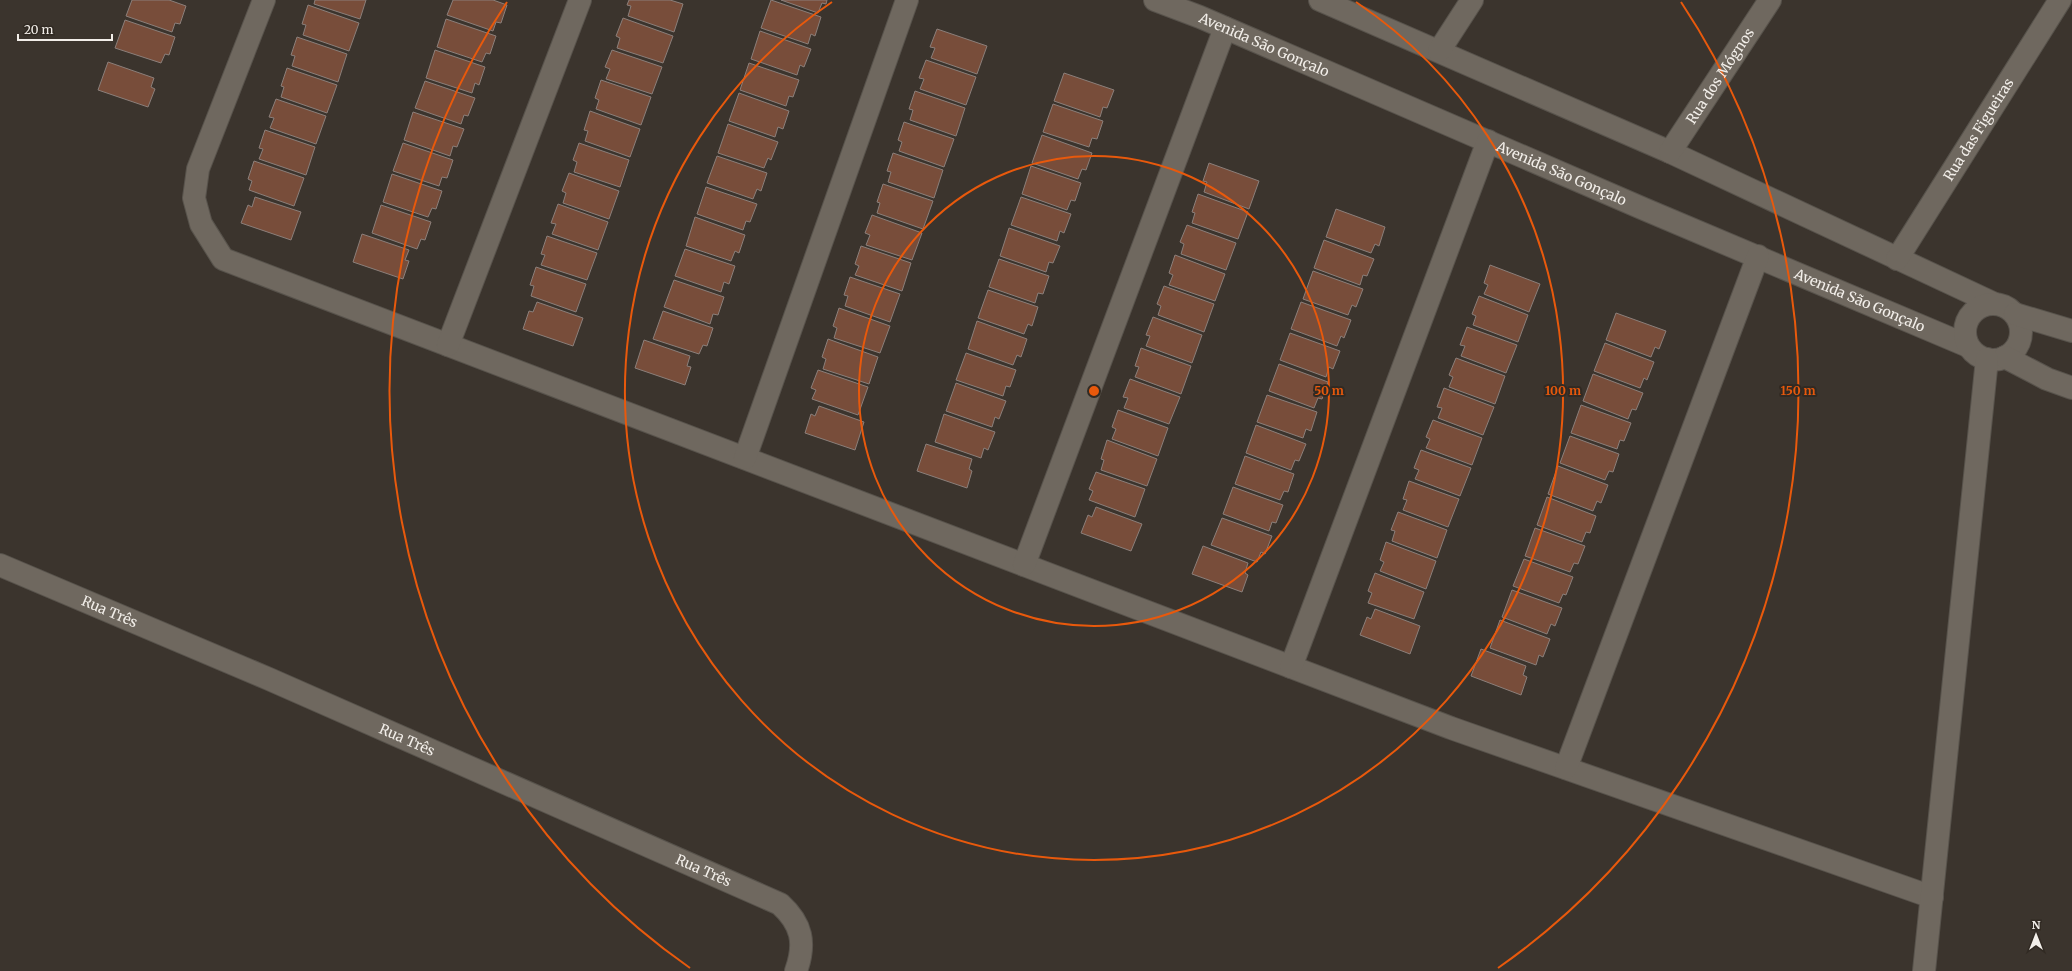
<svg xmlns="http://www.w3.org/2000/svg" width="2072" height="971" font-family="Merriweather,serif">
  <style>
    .building { fill: #784d3a; stroke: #8b7f7a }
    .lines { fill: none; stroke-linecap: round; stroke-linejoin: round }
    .street-casing { stroke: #58534c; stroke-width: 24 }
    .street { stroke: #6f685f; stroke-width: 22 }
    .ring { fill: none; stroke: #e8590c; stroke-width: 2 }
    .labels { text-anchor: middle; stroke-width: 4; stroke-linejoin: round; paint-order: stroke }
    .street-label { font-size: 14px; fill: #f2eee9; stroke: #312a23 }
    .centre { fill: #e8590c; stroke: #312a23; stroke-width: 2 }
    .ring-label { font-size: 12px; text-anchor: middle; font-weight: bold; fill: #e8590c; stroke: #312a23; stroke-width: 4; stroke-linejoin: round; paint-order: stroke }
  </style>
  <rect width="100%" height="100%" fill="#3b342d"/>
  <path class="building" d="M132 0H169L186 6 180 24 175 23 172 32 126 16Z
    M315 0H366L360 19 314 4Z
    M453 0H493L507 5 501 23 496 22 493 31 447 15Z
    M629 0H670L683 4 674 32 628 16 631 6 627 5Z
    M771 0 821 17 815 36 811 34 808 44 761 28Z
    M781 0H827L826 4 822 3 818 13Z
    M308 5 359 23 349 51 303 35 306 25 302 24Z
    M623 18 673 36 663 63 617 48 620 38 616 36Z
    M446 19 496 36 490 54 486 53 482 62 437 47Z
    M125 20 175 37 169 55 165 54 161 63 115 48Z
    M937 29 987 46 977 74 931 58 935 48 930 47Z
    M760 31 811 49 804 67 800 65 797 75 751 59Z
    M297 37 347 54 338 82 292 66 295 56 291 55Z
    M435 50 485 67 479 85 475 83 472 93 426 78Z
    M612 50 662 67 652 94 606 79 610 69 605 67Z
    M926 60 976 77 966 105 920 89 924 79 919 78Z
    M108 62 154 78 151 87 155 89 148 107 98 90Z
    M749 63 799 80 793 97 789 96 786 106 740 90Z
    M287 68 337 85 327 113 281 97 284 87 281 86Z
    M1064 73 1114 90 1107 108 1103 107 1100 117 1054 101Z
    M601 80 651 97 641 125 596 109 599 100 595 98Z
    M425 81 475 98 468 116 464 115 461 124 415 108Z
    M915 91 965 108 956 136 910 120 913 110 909 109Z
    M739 93 789 111 783 129 778 127 775 137 729 121Z
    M276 99 326 116 316 144 270 128 274 118 269 117Z
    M1053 104 1103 121 1097 139 1092 138 1089 147 1043 132Z
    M590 111 640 129 630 157 585 141 588 131 584 130Z
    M413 112 464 129 457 147 453 146 450 156 404 140Z
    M904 122 954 139 944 167 899 151 902 142 898 140Z
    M728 124 778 142 771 160 768 158 764 168 718 153Z
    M265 130 315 147 306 175 259 159 263 149 259 148Z
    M1042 135 1092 153 1086 170 1082 169 1078 179 1032 163Z
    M403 143 453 160 447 178 442 177 439 186 393 171Z
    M579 143 629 160 620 187 574 172 577 162 573 160Z
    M893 153 943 170 934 198 888 182 891 172 887 171Z
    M717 156 767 173 761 191 757 189 753 199 707 183Z
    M254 161 304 178 294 206 249 190 252 181 248 179Z
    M1209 163 1259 181 1249 209 1204 192 1207 182 1203 181Z
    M1031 166 1081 183 1075 201 1071 200 1067 210 1022 194Z
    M569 173 619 191 609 219 563 203 566 193 562 191Z
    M392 174 442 191 436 209 432 208 428 217 383 202Z
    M883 184 933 201 923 229 877 213 880 203 877 202Z
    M706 187 757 204 750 222 746 221 743 230 697 214Z
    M1198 194 1248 212 1238 239 1192 223 1195 213 1192 212Z
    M255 197 301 212 291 240 241 223 248 205 252 207Z
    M1021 197 1071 214 1064 233 1060 231 1057 241 1011 225Z
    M558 204 608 222 598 250 552 234 556 224 551 223Z
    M381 205 431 222 425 240 421 239 417 249 372 233Z
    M1336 209 1385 227 1379 246 1375 244 1371 253 1326 237Z
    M872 215 922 233 912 260 866 245 870 235 865 233Z
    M695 217 745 235 739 253 735 251 731 261 686 246Z
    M1187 225 1236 243 1226 270 1181 254 1184 244 1180 242Z
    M1009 228 1060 246 1053 263 1049 262 1046 272 1000 256Z
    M362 234 409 250 405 260 409 261 403 279 353 262Z
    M547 236 597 253 587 280 541 265 545 255 541 254Z
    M1324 240 1374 259 1367 276 1363 275 1360 285 1314 268Z
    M861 246 911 263 902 291 855 275 859 266 855 264Z
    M685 249 735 266 729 284 724 282 721 292 675 276Z
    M1175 255 1225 274 1215 301 1169 285 1173 275 1169 273Z
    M999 259 1049 276 1043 294 1038 293 1035 303 989 287Z
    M1490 265 1540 284 1529 312 1484 294 1488 285 1484 283Z
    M536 267 586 284 576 312 531 296 534 286 530 285Z
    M1313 271 1363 289 1356 307 1352 305 1348 315 1303 299Z
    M850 277 900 294 890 322 845 306 848 296 844 295Z
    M674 280 724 297 718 315 713 314 710 324 664 307Z
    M1164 286 1214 304 1204 332 1158 315 1161 306 1157 304Z
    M988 290 1038 307 1032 326 1028 324 1024 334 978 318Z
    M1479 296 1528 315 1518 342 1473 325 1476 316 1472 314Z
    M537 302 583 318 573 346 523 329 529 311 533 312Z
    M1301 302 1351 320 1344 338 1341 336 1337 346 1291 329Z
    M839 308 890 326 880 353 834 338 837 328 833 326Z
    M663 311 713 328 707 346 703 345 699 354 653 339Z
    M1616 313 1666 331 1659 349 1655 347 1651 357 1606 340Z
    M1153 317 1202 335 1192 363 1146 346 1150 336 1146 335Z
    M977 321 1027 339 1021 357 1017 355 1013 365 968 349Z
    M1467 327 1517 345 1506 373 1461 356 1465 346 1460 345Z
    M1290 333 1340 351 1333 369 1329 367 1326 377 1280 360Z
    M828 339 878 357 869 384 823 369 826 359 822 357Z
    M644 340 690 356 687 366 691 367 685 385 635 368Z
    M1605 343 1654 362 1647 380 1644 378 1640 388 1594 371Z
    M1141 348 1191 366 1181 394 1135 377 1139 367 1135 366Z
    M966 353 1016 370 1010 387 1006 386 1003 396 956 380Z
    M1456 358 1505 376 1495 404 1449 387 1453 377 1449 375Z
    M1279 364 1328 382 1322 399 1318 398 1314 408 1269 391Z
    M818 370 868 387 858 415 812 399 816 390 811 388Z
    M1593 374 1643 393 1636 410 1632 409 1628 419 1583 401Z
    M1130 379 1180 397 1169 424 1124 408 1128 398 1123 397Z
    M956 383 1006 401 999 419 995 417 992 427 946 411Z
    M1444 388 1494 407 1483 435 1438 418 1442 408 1437 407Z
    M1267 395 1317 412 1311 431 1306 429 1303 438 1257 422Z
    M1581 405 1631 423 1624 441 1620 440 1617 449 1571 433Z
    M819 406 864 422 855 450 805 433 811 414 815 416Z
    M1118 410 1168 428 1158 456 1112 439 1116 429 1112 427Z
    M944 414 995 432 988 450 984 448 981 458 935 442Z
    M1433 420 1482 438 1472 465 1426 448 1430 439 1426 437Z
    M1256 425 1306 444 1299 461 1295 460 1291 470 1246 453Z
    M1570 436 1619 454 1613 472 1609 471 1605 480 1560 463Z
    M1107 440 1157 459 1147 486 1101 470 1104 460 1101 459Z
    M926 444 972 459 969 469 972 471 967 488 917 471Z
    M1421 450 1471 468 1460 496 1415 479 1419 470 1414 468Z
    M1245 456 1294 474 1288 492 1284 491 1280 500 1235 484Z
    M1558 466 1608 485 1601 503 1597 501 1593 511 1548 494Z
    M1096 472 1145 489 1135 517 1089 500 1093 491 1089 489Z
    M1409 481 1459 499 1448 527 1403 510 1407 500 1403 499Z
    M1233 487 1283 505 1276 523 1272 522 1269 531 1223 514Z
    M1547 497 1596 516 1590 533 1586 532 1582 542 1537 525Z
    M1096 507 1142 524 1131 551 1081 533 1088 515 1092 517Z
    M1398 512 1447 530 1437 558 1392 541 1395 531 1391 530Z
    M1222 518 1272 536 1265 554 1261 552 1257 562 1211 545Z
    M1535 528 1585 546 1578 564 1574 563 1570 572 1525 556Z
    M1386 542 1436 561 1426 589 1380 571 1384 562 1380 560Z
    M1203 546 1248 563 1245 573 1248 575 1242 592 1192 574Z
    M1524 559 1573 577 1566 595 1563 594 1559 603 1513 586Z
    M1375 573 1424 592 1414 619 1368 603 1372 593 1368 591Z
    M1512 590 1562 608 1555 626 1551 624 1547 634 1502 617Z
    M1375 609 1420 626 1410 654 1360 635 1367 617 1371 619Z
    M1500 620 1550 639 1543 657 1539 655 1536 665 1490 648Z
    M1481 649 1526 666 1523 675 1527 677 1521 695 1471 676Z"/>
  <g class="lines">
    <g class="street-casing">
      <g id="street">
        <path d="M264 0 198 169 194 198 201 224 223 259 1451 728 1932 897"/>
        <path id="s1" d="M1155 0 1200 17 1644 209 1968 346"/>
        <path d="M1320 0 1670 152 1995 304"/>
        <path d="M1439 51 1472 0"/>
        <path id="s2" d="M1670 152 1770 0"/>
        <path id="s3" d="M1897 259 2060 0"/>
        <circle cx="1993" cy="332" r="28"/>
        <path d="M2015 314 2072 331"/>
        <path d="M448 345 580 0"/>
        <path d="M2005 357 2047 379 2072 388"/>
        <path d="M745 458 907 0"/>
        <path id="s4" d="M0 565 269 679 780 904C802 924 806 943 796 971"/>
        <path d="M1024 565 1225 28"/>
        <path d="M1291 667 1488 141"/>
        <path d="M1566 768 1758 256"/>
        <path d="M1924 971 1987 359"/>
      </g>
    </g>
    <use href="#street" class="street"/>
  </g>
  <g class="ring">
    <circle cx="1094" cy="391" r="235"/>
    <path d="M1356 2A469 469 0 1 1 832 2"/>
    <path d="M690 968A704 704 0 0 1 507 2M1681 2A704 704 0 0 1 1498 968"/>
  </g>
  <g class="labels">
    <g class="street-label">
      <text dy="5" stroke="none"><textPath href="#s1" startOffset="118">Avenida São Gonçalo</textPath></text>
      <text dy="5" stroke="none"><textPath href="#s2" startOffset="91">Rua dos Mógnos</textPath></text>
      <text dy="5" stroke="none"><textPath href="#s3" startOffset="153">Rua das Figueiras</textPath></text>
      <text dy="5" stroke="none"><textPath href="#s1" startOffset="442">Avenida São Gonçalo</textPath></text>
      <text dy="5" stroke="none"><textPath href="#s1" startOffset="766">Avenida São Gonçalo</textPath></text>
      <text dy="5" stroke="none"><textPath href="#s4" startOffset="119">Rua Três</textPath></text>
      <text dy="5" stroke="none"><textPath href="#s4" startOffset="443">Rua Três</textPath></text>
      <text dy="5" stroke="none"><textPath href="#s4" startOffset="767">Rua Três</textPath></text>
    </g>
  </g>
  <circle cx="1094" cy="391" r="6" class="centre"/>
  <g class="ring-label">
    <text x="1329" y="395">50 m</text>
    <text x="1563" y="395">100 m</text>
    <text x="1798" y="395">150 m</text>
  </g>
  <g transform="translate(2036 935)" stroke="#312a23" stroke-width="3" paint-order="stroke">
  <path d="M0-3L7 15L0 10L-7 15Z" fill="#f2eee9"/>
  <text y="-6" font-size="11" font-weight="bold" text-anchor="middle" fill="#f2eee9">N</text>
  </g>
  <path d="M18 34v6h94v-6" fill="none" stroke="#f2eee9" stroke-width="2"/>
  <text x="24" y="34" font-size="12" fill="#f2eee9" stroke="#312a23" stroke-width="3" paint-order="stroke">20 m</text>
</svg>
